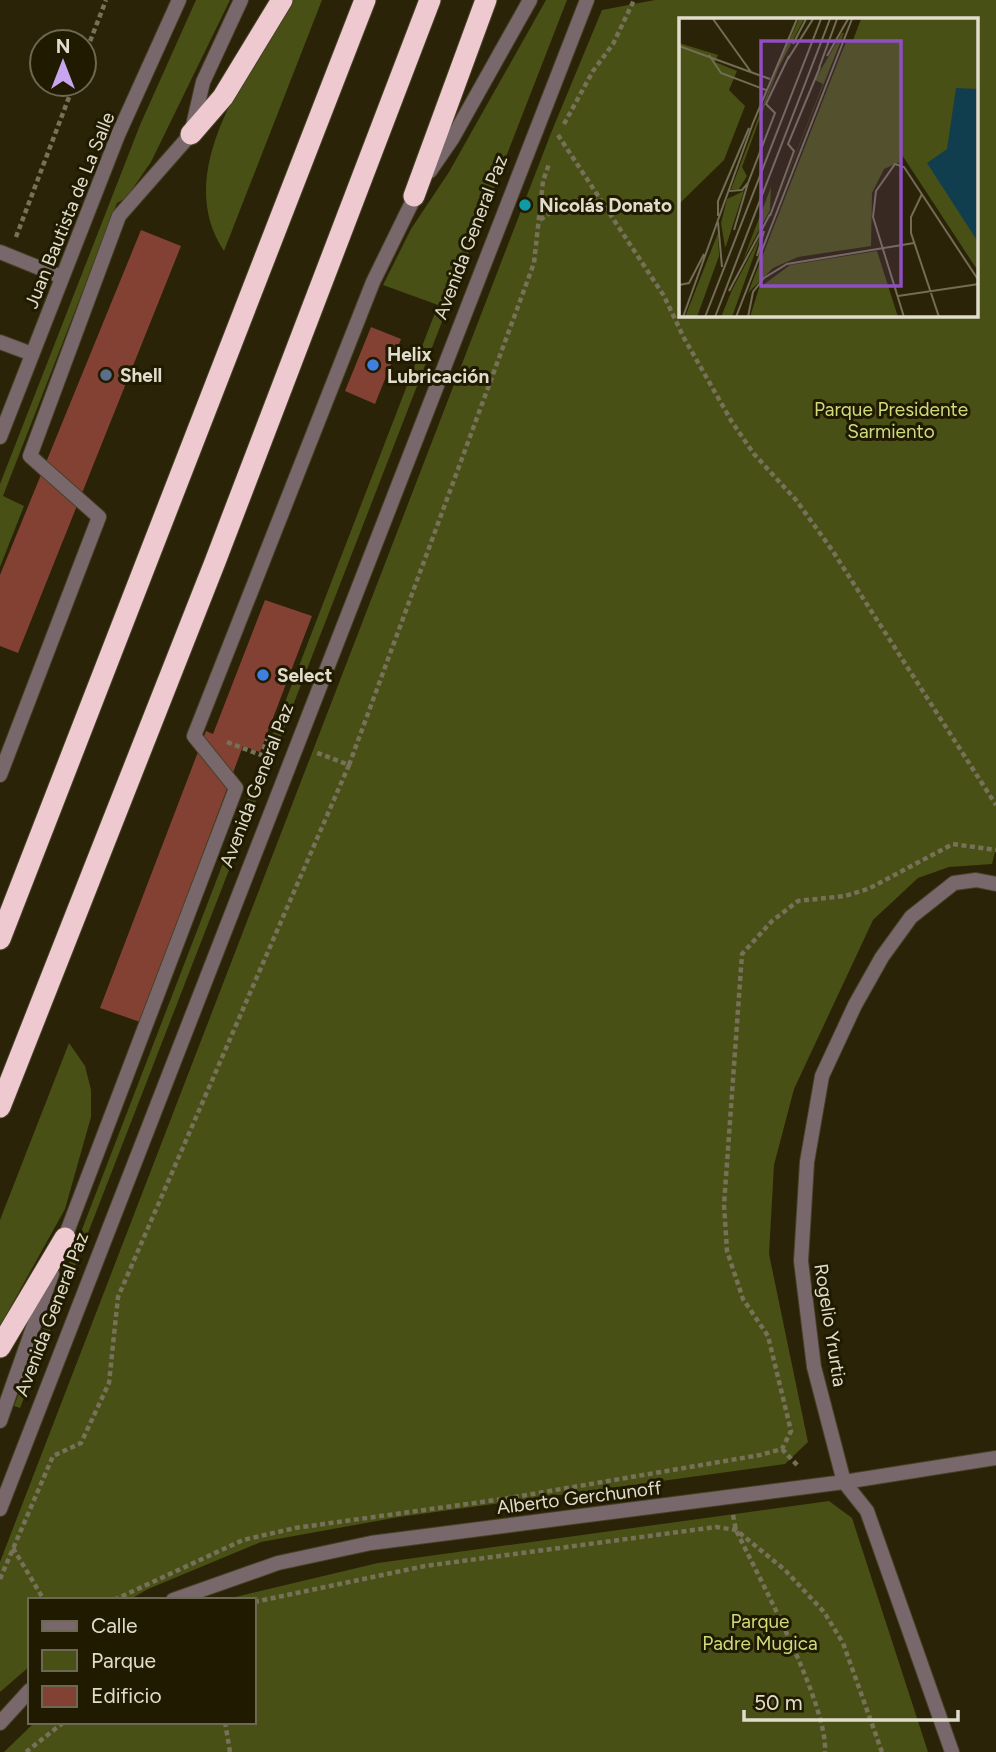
<svg xmlns="http://www.w3.org/2000/svg" width="996" height="1752" font-family="Figtree,sans-serif">
  <style>
    .green { fill: #495015; fill-rule: evenodd }
    .building { fill: #824133 }
    .lines { fill: none; stroke-linecap: round; stroke-linejoin: round }
    .service-casing { stroke: #474127; stroke-width: 16 }
    .minor-casing { stroke: #474127; stroke-width: 16 }
    .tertiary-casing { stroke: #474127; stroke-width: 16 }
    .motorway-casing { stroke: #474127; stroke-width: 23 }
    .path { stroke: #77715a; stroke-width: 4.5; stroke-dasharray: 5 3.5; stroke-linecap: butt }
    .service { stroke: #78686b; stroke-width: 14 }
    .minor { stroke: #78686b; stroke-width: 14 }
    .tertiary { stroke: #78686b; stroke-width: 14 }
    .motorway { stroke: #efc9d0; stroke-width: 21 }
    .culture-dot { fill: #0f9aa8; stroke: #201a01; stroke-width: 2.5 }
    .shop-dot { fill: #3f7fe0; stroke: #201a01; stroke-width: 2.5 }
    .service-dot { fill: #5c6f8a; stroke: #201a01; stroke-width: 2.5 }
    .labels { text-anchor: middle; stroke-width: 6; stroke-linejoin: round; paint-order: stroke }
    .poi-label { font-size: 19px; font-weight: bold; fill: #e1ddcd; stroke: #201a01; text-anchor: start }
    .street-label { font-size: 19px; fill: #e1ddcd; stroke: #201a01 }
    .park-label { font-size: 19px; fill: #cedc7b; stroke: #201a01 }
    .inset-road { fill: none; stroke: #736d56; stroke-width: 2 }
    .view { fill: #8f4fc2; fill-opacity: 0.15; stroke: #8f4fc2; stroke-width: 3.5 }
    .inset-edge { fill: none; stroke: #e1ddcd; stroke-width: 3.5 }
  </style>
  <rect width="100%" height="100%" fill="#2a2307"/>
  <path class="green" d="M196 0H230L151 162 126 198 117 203 3 496 24 506 0 567V484L140 125Z
    M292 0H322L224 251C170 171 251 69 292 0Z
    M546 0H567L20 1408 14 1406 438 305 383 285 411 229 449 172Z
    M655 0H996V848L992 864 949 867 918 878 873 920 794 1089 774 1165 769 1254 808 1442 785 1464 399 1517 261 1542 148 1589 129 1600H30V1666L0 1692V1562L551 133 602 10ZM681 19H977V315H681Z
    M69 1043 85 1066 91 1090V1117L65 1209 0 1326V1220Z
    M829 1501 852 1518 928 1752H4L35 1722H254V1600H223L378 1563Z"/>
  <path class="building" d="M141 230 181 246 18 653 0 646V575Z
    M371 327 401 339 375 404 345 391Z
    M265 600 312 616 260 752 243 746 140 1022 100 1008 206 731 213 734Z"/>
  <g class="lines">
    <g class="service-casing">
      <path id="service" d="M430 171 452 139 530 0
        M0 252 62 277
        M0 342 32 354
        M0 775 99 517 30 456 119 216 191 134 203 82 241 0
        M62 1245 236 788 194 736 373 282 419 188
        M0 1421 52 1274"/>
    </g>
    <g class="minor-casing">
      <path id="minor" d="M173 1600 278 1563 371 1543 844 1482 996 1458
        M0 1723 30 1690
        M952 1752 867 1511 844 1482 814 1367 801 1261 807 1162 822 1076 855 1005 882 957 911 917 954 883 976 880 996 884"/>
    </g>
    <g class="tertiary-casing">
      <path id="tertiary" d="M0 437 118 135 179 0
        M0 1509 587 0"/>
    </g>
    <g class="motorway-casing">
      <path id="motorway" d="M191 134 223 97 282 0
        M414 196 486 0
        M0 939 365 0
        M0 1107 215 562 430 0
        M0 1347 65 1238"/>
    </g>
    <path class="path" d="M84 57 106 0
      M564 124 593 71 613 44 634 0
      M558 135 664 296 684 338 732 422 754 454 796 500 832 550 996 805
      M540 220C560 205 576 197 602 202
      M16 237 74 84
      M227 742 261 755 269 735 279 738
      M349 765 534 263 543 181 549 164
      M782 1449 798 1466
      M733 1515 736 1530C759 1578 828 1704 825 1752
      M13 1548 44 1600
      M0 1579 53 1456 81 1443 109 1383 118 1297 349 765 315 752
      M114 1600 243 1540 295 1528 503 1499 760 1455 782 1449 791 1431 768 1336 743 1299 727 1251 724 1205 742 954 772 921 798 901 845 896 868 889 953 844 996 850
      M254 1602 425 1566 716 1527 736 1530 785 1570 824 1612 843 1643 882 1752
      M225 1722 230 1752
      M26 1752 64 1722"/>
    <use href="#service" class="service"/>
    <use href="#minor" class="minor"/>
    <use href="#tertiary" class="tertiary"/>
    <use href="#motorway" class="motorway"/>
  </g>
  <circle class="culture-dot" cx="525" cy="205" r="7"/>
  <g class="shop-dot">
    <circle cx="373" cy="365" r="7"/>
    <circle cx="263" cy="675" r="7"/>
  </g>
  <circle class="service-dot" cx="106" cy="375" r="7"/>
  <g class="labels">
    <g class="poi-label">
      <text x="539" y="212">Nicolás Donato</text>
      <text x="387" y="361">Helix<tspan x="387" dy="22">Lubricación</tspan></text>
      <text x="120" y="382">Shell</text>
      <text x="277" y="682">Select</text>
    </g>
    <g class="street-label">
      <text transform="translate(69 210) rotate(-68)" y="7">Juan Bautista de La Salle</text>
      <text transform="translate(470 237) rotate(-69)" y="7">Avenida General Paz</text>
      <text transform="translate(256 785) rotate(-69)" y="7">Avenida General Paz</text>
      <text transform="translate(51 1314) rotate(-69)" y="7">Avenida General Paz</text>
      <text transform="translate(831 1325) rotate(81)" y="7">Rogelio Yrurtia</text>
      <text transform="translate(579 1497) rotate(-7)" y="7">Alberto Gerchunoff</text>
    </g>
    <g class="park-label">
      <text x="891" y="416">Parque Presidente<tspan x="891" dy="22">Sarmiento</tspan></text>
      <text x="760" y="1628">Parque<tspan x="760" dy="22">Padre Mugica</tspan></text>
    </g>
  </g>
  <g transform="translate(679 18)">
    <rect width="299" height="299" fill="#2a2307"/>
    <path d="M120 1H125L99 51 63 149 68 158 60 171H52L102 40ZM182 1H299V253L223 137 221 144 205 151 193 175 192 228 119 239 94 250 69 275 160 41 167 24 174 22ZM163 15H165L84 219 144 66 136 62ZM0 25 39 37 36 44 58 53 50 72 66 88 45 142 0 186ZM92 169 91 192 64 242ZM65 173 47 228 46 229 42 205 48 181ZM39 215 40 238 18 299H6ZM83 215 53 299H42L53 272ZM198 233 219 299H71L80 270 111 247Z" fill="#495015"/>
    <path d="M277 70 299 71V224L248 145 268 131Z" fill="#113e4e"/>
    <path class="inset-road" d="M34 1 72 54M114 26 127 1M0 28 91 61M30 37 42 55 87 72M148 38 169 1M109 41 134 1M140 50 158 1M49 173 63 172 69 165 96 95 87 86 110 38M243 176 232 199V215L260 299M39 198V183L70 110M91 198 115 133 109 126 141 49M39 204 43 249M55 212 69 165M78 238 85 213M0 267 10 265 25 236M50 273 91 196M219 278 300 266M4 299 74 105 118 1M26 299 142 1M36 299 151 1M57 299 173 1M69 299 74 274 85 260 108 246 235 225M225 299 194 199 197 173 216 146 225 149 300 263"/>
    <path class="view" d="M82 23H222V268H82Z"/>
    <rect width="299" height="299" class="inset-edge"/>
  </g>
  <rect x="28" y="1598" width="228" height="126" fill="#201a01" stroke="#6d6853" stroke-width="2"/>
  <rect x="42" y="1621" width="35" height="10" fill="#78686b" stroke="#6d6853" stroke-width="2"/>
  <text x="91" y="1633" font-size="21" fill="#e1ddcd">Calle</text>
  <rect x="42" y="1650" width="35" height="21" fill="#495015" stroke="#6d6853" stroke-width="2"/>
  <text x="91" y="1668" font-size="21" fill="#e1ddcd">Parque</text>
  <rect x="42" y="1686" width="35" height="21" fill="#824133" stroke="#6d6853" stroke-width="2"/>
  <text x="91" y="1703" font-size="21" fill="#e1ddcd">Edificio</text>
  <g transform="translate(63 63)"><circle r="33" fill="#201a01" stroke="#6d6853" stroke-width="2"/>
  <path d="M0-5L12 26L0 18L-12 26Z" fill="#c7a6ef"/>
  <text y="-10" font-size="19" font-weight="bold" text-anchor="middle" fill="#e1ddcd">N</text>
  </g>
  <path d="M744 1710v10h214v-10" fill="none" stroke="#e1ddcd" stroke-width="3.5"/>
  <text x="754" y="1710" font-size="21" fill="#e1ddcd" stroke="#201a01" stroke-width="5" paint-order="stroke">50 m</text>
</svg>
